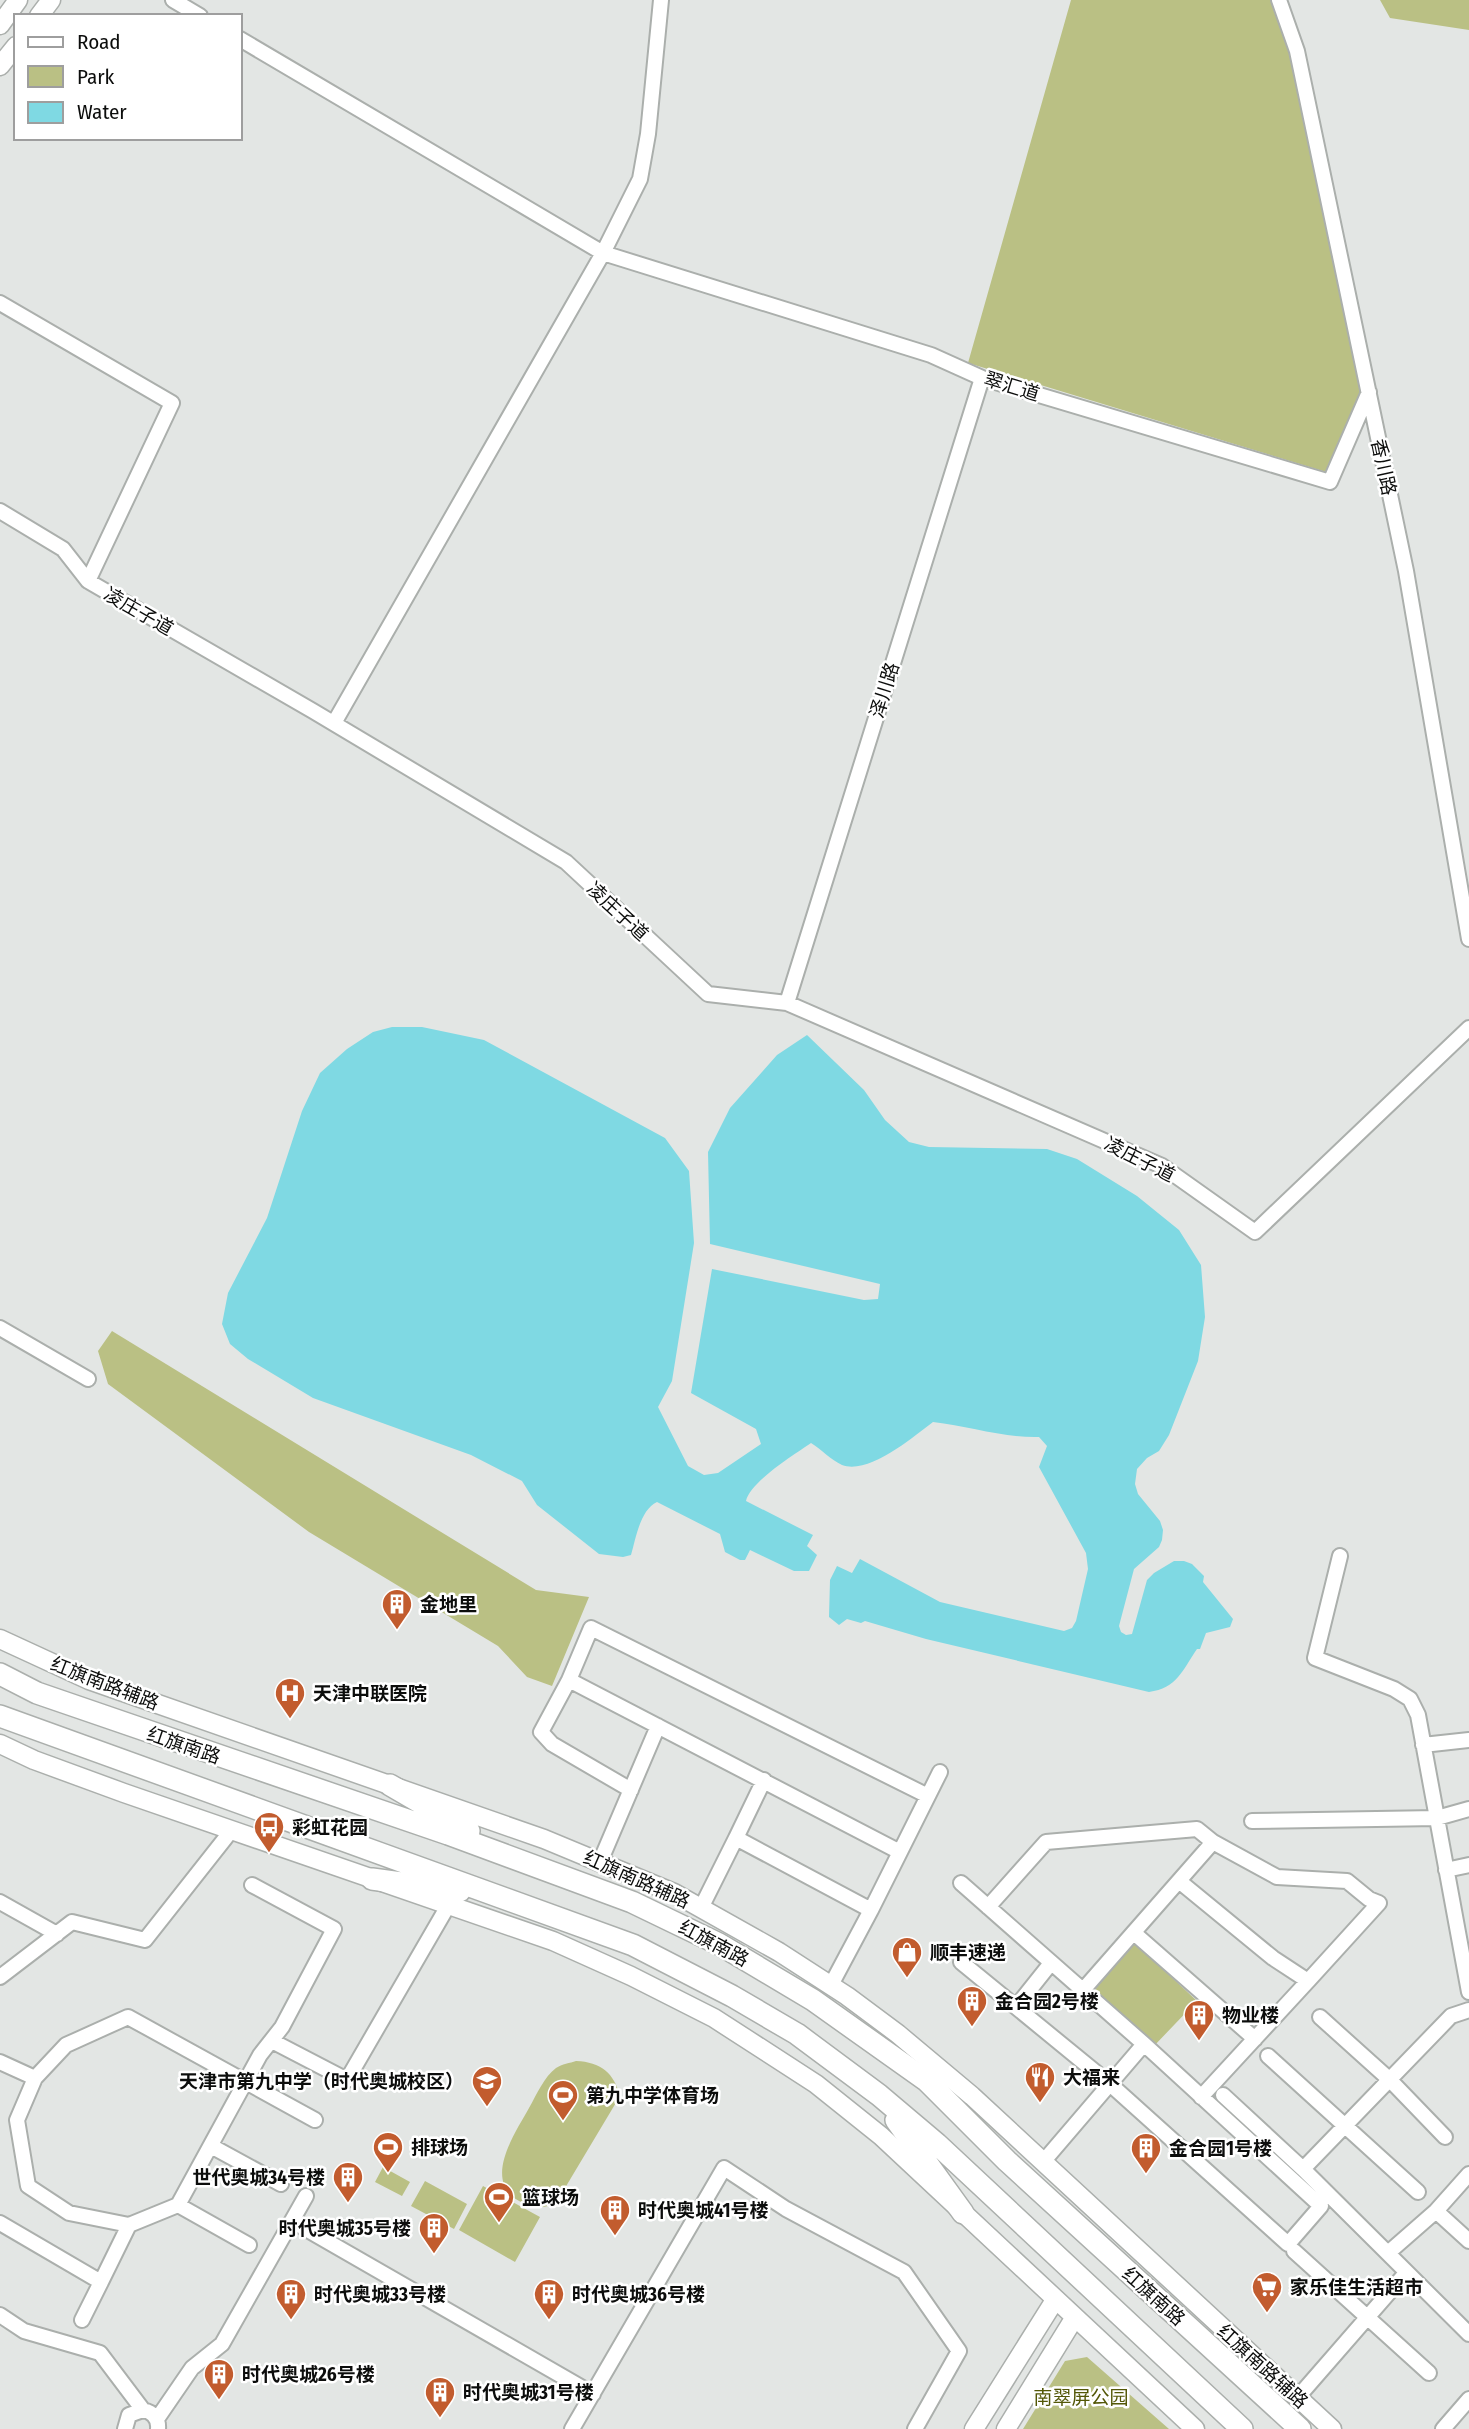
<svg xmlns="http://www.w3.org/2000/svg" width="1469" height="2429" font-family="'Fira Sans Condensed','Noto Sans SC',sans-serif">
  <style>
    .green { fill: #bac084 }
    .water { fill: #7fd9e3 }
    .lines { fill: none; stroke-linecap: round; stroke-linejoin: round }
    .minor-casing { stroke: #abafac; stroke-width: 18 }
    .major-casing { stroke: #abafac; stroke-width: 21 }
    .highway-casing { stroke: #abafac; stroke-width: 24 }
    .minor { stroke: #fff; stroke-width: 14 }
    .major { stroke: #fff; stroke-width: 18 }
    .highway { stroke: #fff; stroke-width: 21 }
    .labels { text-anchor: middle; stroke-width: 5; stroke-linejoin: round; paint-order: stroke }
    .street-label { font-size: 19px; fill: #0c0d0c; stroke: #fff }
    .poi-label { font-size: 19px; font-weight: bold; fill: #0c0d0c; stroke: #fff; text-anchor: start }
    .park-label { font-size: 19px; fill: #535707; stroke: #fff }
  </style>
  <rect width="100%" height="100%" fill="#e3e6e4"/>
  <path class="green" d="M1071 0H1271L1296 64 1362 394 1326 472 968 363Z
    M1380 0H1469V30L1390 18Z
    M112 1331 536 1590 589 1597 552 1686 527 1677 498 1646 309 1532 108 1384 98 1351Z
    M1134 1942 1197 2001 1153 2047 1091 1989Z
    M576 2061C601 2062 614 2073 620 2096L556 2203C546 2208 536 2208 525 2204 479 2185 514 2135 529 2108 537 2094 544 2077 556 2068 562 2064 570 2063 576 2061Z
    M383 2167 410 2182 402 2196 375 2182Z
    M425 2181 467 2204 454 2229 411 2206Z
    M483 2186 540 2217 515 2262 459 2230Z
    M1087 2357 1169 2429H1023L1065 2361Z"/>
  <path class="water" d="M392 1027H422L484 1040 665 1138 689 1171 694 1243 672 1381 658 1407 688 1466 704 1475 718 1473 761 1444 756 1429 691 1393 712 1269 864 1300 878 1299 880 1284 710 1244 708 1152 730 1108 777 1055 807 1035 864 1090 885 1120 909 1142 929 1147 1047 1149 1077 1159 1137 1196 1179 1230 1201 1265 1205 1317 1198 1361 1169 1435 1159 1451 1147 1458 1137 1469 1135 1484 1138 1494 1160 1521 1163 1530 1162 1540 1159 1547 1134 1569 1119 1626 1121 1632 1126 1635 1132 1634 1147 1580 1154 1573 1174 1561H1184L1192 1564 1204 1576 1203 1582 1233 1619 1230 1627 1206 1633 1200 1649H1197C1182 1671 1177 1688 1149 1692L926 1639 865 1621 861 1623 847 1619 839 1625 829 1617 830 1580 837 1566 852 1573 860 1559 940 1602 1064 1631 1072 1628 1076 1621 1088 1569 1086 1553 1039 1467 1047 1446 1039 1437C1003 1438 969 1426 933 1422 913 1437 869 1475 842 1465 831 1460 821 1449 811 1443 795 1454 750 1482 746 1501L813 1535 807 1546 817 1555 809 1571H794L750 1550 745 1560H740L725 1552 720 1534 657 1502C640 1510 636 1538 631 1555L623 1557 599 1554 537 1505 522 1481 471 1455 313 1398 248 1359 230 1344 222 1324 228 1293 267 1218 302 1111 320 1073 347 1049 373 1032Z"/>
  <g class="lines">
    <g class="minor-casing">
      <path id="minor" d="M173 0 200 16
        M1279 0 1297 51 1406 571 1469 939
        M240 39 603 253 931 355 982 378 1330 482 1369 392
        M0 303 172 403 88 581 313 711 566 862 708 994 787 1003 1162 1166 1255 1232 1469 1028
        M0 511 63 549 88 581
        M334 723 603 253 640 179 648 134 661 0
        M787 1003 982 378
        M0 1328 88 1379
        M1340 1556 1315 1658 1394 1689 1410 1699 1418 1715 1469 1992
        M569 1680 591 1628 928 1796
        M1423 1745 1469 1740
        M631 1790 552 1744 541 1732 569 1680 900 1852
        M1252 1821 1437 1818 1469 1809
        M736 1838 764 1780
        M600 1862 658 1726
        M1446 1870 1469 1865
        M1179 1881 1273 1958 1308 1981 1201 2097
        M961 1883 1144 2044 1321 2206 1288 2244 1110 2084 961 1962
        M0 1902 57 1934
        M988 1907 1046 1842 1197 1829 1213 1842
        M701 1908 736 1838 871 1910 831 1985
        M871 1910 940 1772
        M1134 1933 1255 2039
        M0 1977 72 1922 145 1940 231 1831
        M1083 1990 1213 1842 1277 1877 1347 1881 1369 1899 1379 1903 1308 1981
        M1016 2007 1051 1963
        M1320 2017 1390 2080 1445 2137
        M272 2041 347 2080 449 1904
        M1268 2056 1418 2192
        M0 2062 35 2078
        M1223 2095 1303 2169 1469 2334
        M211 2146 281 2184
        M1043 2162 1144 2044
        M1303 2169 1451 2016 1469 2010
        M178 2205 249 2245
        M1436 2211 1469 2241
        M292 2221 593 2394
        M0 2223 101 2282 129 2225 178 2205 260 2055 282 2027 334 1929 252 1885
        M129 2225 69 2213 28 2186 17 2120 35 2078 66 2045 128 2017 315 2120
        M1294 2251 1429 2373
        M1388 2253 1436 2211 1469 2174
        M0 2315 24 2331 100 2353 143 2410
        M82 2320 101 2282
        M1298 2397 1406 2273
        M157 2419 192 2368 222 2344 306 2196
        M125 2429 129 2415 143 2410C153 2412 159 2419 158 2429
        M572 2429 724 2168 786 2209 904 2272 959 2351 915 2429
        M1443 2429 1469 2399"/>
    </g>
    <g class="major-casing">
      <path id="major" d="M39 16 51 0
        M0 25 18 0
        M0 66 16 46
        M0 1639 89 1680 544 1839 674 1893 779 1952 847 1996 898 2034 972 2096 1332 2429
        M0 1744 34 1760 124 1793 553 1941 631 1976 714 2018 816 2084 881 2136 1195 2429
        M974 2429 1055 2300
        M1006 2429 1075 2317"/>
    </g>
    <g class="highway-casing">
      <path id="highway" d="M0 1674 37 1693 448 1834 632 1902 719 1944 813 2000 927 2081 1007 2161 1300 2429
        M0 1716 633 1945 732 1996 797 2034 879 2095 937 2144 1242 2429
        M390 1785 469 1831
        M372 1879 460 1891
        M896 2120 963 2213"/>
    </g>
    <use href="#minor" class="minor"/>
    <use href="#major" class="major"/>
    <use href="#highway" class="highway"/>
  </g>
  <defs>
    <g id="building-pin" transform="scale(1.575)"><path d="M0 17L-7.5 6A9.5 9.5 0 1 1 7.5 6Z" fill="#c25c2e" stroke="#fff"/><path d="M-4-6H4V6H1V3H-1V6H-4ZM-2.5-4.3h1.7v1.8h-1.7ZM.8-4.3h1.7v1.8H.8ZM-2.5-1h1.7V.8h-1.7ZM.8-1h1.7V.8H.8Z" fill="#fff"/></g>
    <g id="hospital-pin" transform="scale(1.575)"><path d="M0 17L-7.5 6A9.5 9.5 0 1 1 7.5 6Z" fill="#c25c2e" stroke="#fff"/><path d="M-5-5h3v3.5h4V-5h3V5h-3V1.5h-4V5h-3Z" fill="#fff"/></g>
    <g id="bus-pin" transform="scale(1.575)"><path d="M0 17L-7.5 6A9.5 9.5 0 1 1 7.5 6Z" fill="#c25c2e" stroke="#fff"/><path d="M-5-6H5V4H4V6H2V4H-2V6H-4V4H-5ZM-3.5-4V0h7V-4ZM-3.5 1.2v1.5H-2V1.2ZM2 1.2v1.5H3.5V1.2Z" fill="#fff"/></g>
    <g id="shop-pin" transform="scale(1.575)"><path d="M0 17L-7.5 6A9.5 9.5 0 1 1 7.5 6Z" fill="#c25c2e" stroke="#fff"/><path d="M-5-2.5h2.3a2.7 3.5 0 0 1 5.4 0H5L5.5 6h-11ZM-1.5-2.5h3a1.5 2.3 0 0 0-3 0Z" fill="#fff"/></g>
    <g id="restaurant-pin" transform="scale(1.575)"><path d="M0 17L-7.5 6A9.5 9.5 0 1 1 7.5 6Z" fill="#c25c2e" stroke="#fff"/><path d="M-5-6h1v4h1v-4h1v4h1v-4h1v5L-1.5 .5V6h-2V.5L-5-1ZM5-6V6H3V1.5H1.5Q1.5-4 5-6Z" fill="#fff"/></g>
    <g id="school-pin" transform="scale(1.575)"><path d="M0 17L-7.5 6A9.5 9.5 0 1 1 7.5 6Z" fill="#c25c2e" stroke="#fff"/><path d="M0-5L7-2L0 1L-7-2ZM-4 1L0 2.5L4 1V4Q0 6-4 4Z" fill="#fff"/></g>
    <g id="stadium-pin" transform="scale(1.575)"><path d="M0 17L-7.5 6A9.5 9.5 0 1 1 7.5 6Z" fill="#c25c2e" stroke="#fff"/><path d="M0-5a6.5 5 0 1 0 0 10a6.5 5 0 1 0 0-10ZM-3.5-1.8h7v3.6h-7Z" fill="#fff"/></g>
    <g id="supermarket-pin" transform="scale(1.575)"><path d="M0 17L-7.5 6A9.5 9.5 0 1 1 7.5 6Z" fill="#c25c2e" stroke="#fff"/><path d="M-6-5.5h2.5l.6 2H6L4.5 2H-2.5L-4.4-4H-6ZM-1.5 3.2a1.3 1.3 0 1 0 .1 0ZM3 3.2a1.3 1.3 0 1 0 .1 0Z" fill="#fff"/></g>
  </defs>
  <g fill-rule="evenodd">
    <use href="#building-pin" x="397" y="1604"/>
    <use href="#hospital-pin" x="290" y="1693"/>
    <use href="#bus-pin" x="269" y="1827"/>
    <use href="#shop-pin" x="907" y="1952"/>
    <use href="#building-pin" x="972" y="2001"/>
    <use href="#building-pin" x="1199" y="2015"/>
    <use href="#restaurant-pin" x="1040" y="2077"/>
    <use href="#school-pin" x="487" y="2081"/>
    <use href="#stadium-pin" x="563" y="2095"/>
    <use href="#stadium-pin" x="388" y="2147"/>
    <use href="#building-pin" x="1146" y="2148"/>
    <use href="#building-pin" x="348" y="2177"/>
    <use href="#stadium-pin" x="499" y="2197"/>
    <use href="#building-pin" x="615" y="2210"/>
    <use href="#building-pin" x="434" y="2228"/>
    <use href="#supermarket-pin" x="1267" y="2287"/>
    <use href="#building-pin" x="291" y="2294"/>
    <use href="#building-pin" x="549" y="2294"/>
    <use href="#building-pin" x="219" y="2374"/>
    <use href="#building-pin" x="440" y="2392"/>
  </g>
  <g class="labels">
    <g class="street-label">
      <text transform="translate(1012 386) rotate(17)" y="7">翠汇道</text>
      <text transform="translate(1384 467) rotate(78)" y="7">香川路</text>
      <text transform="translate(139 611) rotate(30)" y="7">凌庄子道</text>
      <text transform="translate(884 690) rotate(-73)" y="7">泽川路</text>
      <text transform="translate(618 911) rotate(43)" y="7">凌庄子道</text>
      <text transform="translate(1140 1159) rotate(27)" y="7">凌庄子道</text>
      <text transform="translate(105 1683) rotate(21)" y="7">红旗南路辅路</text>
      <text transform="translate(184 1745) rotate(19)" y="7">红旗南路</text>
      <text transform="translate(637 1879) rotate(24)" y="7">红旗南路辅路</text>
      <text transform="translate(714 1943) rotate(28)" y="7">红旗南路</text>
      <text transform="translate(1154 2296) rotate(42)" y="7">红旗南路</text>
      <text transform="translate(1263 2366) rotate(42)" y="7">红旗南路辅路</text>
    </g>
    <g class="poi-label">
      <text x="420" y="1611">金地里</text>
      <text x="313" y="1700">天津中联医院</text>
      <text x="292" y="1834">彩虹花园</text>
      <text x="930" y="1959">顺丰速递</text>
      <text x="995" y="2008">金合园2号楼</text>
      <text x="1222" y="2022">物业楼</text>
      <text x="1063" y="2084">大福来</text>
      <text x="464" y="2088" text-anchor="end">天津市第九中学（时代奥城校区）</text>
      <text x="586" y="2102">第九中学体育场</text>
      <text x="411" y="2154">排球场</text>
      <text x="1169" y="2155">金合园1号楼</text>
      <text x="325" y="2184" text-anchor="end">世代奥城34号楼</text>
      <text x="522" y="2204">篮球场</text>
      <text x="638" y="2217">时代奥城41号楼</text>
      <text x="411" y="2235" text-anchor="end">时代奥城35号楼</text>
      <text x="1290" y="2294">家乐佳生活超市</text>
      <text x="314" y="2301">时代奥城33号楼</text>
      <text x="572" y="2301">时代奥城36号楼</text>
      <text x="242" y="2381">时代奥城26号楼</text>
      <text x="463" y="2399">时代奥城31号楼</text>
    </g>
    <g class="park-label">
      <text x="1081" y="2404">南翠屏公园</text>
    </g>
  </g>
  <rect x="14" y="14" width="228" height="126" fill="#ffffff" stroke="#9e9e9e" stroke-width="2"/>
  <rect x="28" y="37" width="35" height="10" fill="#ffffff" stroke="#9e9e9e" stroke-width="2"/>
  <text x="77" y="49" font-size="21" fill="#0c0d0c">Road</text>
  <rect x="28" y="66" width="35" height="21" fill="#bac084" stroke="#9e9e9e" stroke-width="2"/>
  <text x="77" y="84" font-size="21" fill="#0c0d0c">Park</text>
  <rect x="28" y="102" width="35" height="21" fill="#7fd9e3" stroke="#9e9e9e" stroke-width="2"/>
  <text x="77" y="119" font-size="21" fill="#0c0d0c">Water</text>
</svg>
